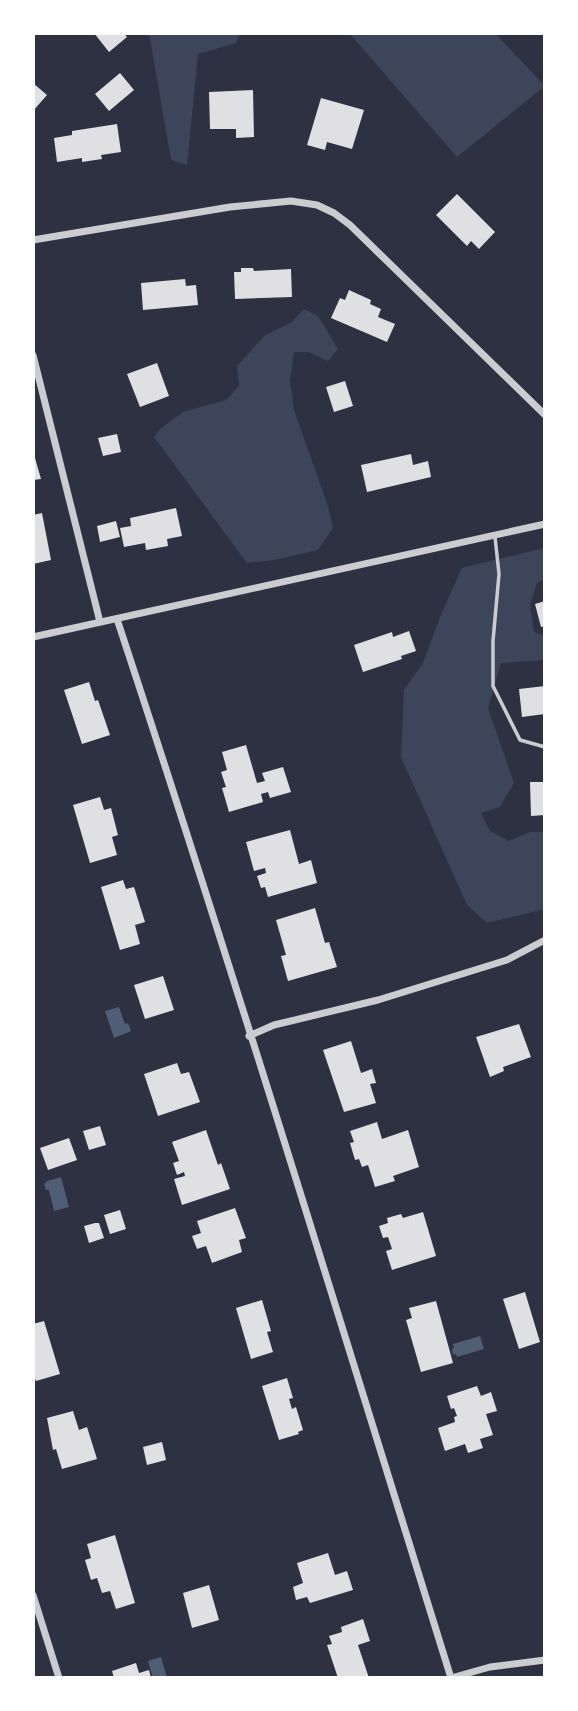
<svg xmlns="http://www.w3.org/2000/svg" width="578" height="1711" font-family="'IBM Plex Sans',sans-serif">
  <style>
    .green { fill: #3c4559 }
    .water { fill: #4f5d75 }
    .building { fill: #e0e0e3 }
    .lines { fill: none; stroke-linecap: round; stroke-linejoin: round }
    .service { stroke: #caccd0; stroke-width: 3.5 }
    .minor { stroke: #caccd0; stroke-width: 7 }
  </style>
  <rect width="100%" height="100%" fill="#2d3142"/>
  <path class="green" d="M149 33H240L236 43 198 54 187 165 171 160Z
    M349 33H495L545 86 457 157Z
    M304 309 318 316 338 349 328 361 309 352H294L290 380 294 410 328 506 333 528 318 550 274 560 247 563 154 437 160 429 183 412 226 400 239 386 237 366 265 335 292 322Z
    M544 548 545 579 537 583 530 605 534 632 545 636V660L501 663 488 708 514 783 500 807 481 813 490 831 509 841 530 832H545V909L487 923 467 905 401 757 404 690 423 663 442 612 462 568Z"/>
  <path class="water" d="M119 1007 125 1024 128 1023 131 1031 114 1038 105 1011Z
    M61 1177 69 1207 54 1211 49 1190H46L44 1184 47 1181Z
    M480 1336 484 1349 457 1357 456 1354 453 1355 452 1349 454 1348 453 1344Z
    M161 1657 167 1678H153L148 1661Z"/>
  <path class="building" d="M94 33H124L127 37 109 52Z
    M120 73 134 90 109 111 95 94Z
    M33 83 47 95 33 111Z
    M253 90 254 137 236 138V129H210L209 92Z
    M321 98 364 110 352 149 327 142 325 150 307 145Z
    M117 124 121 152 101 155 102 159 82 162V158L57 162 54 138 72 135V131Z
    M457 194 495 232 479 249 471 241 467 246 436 215Z
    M241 268H253L254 271 291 269 292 297 235 299 234 272H241Z
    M185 279 186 286 196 285 198 305 143 310 141 283Z
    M349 290 371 300 370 304 381 309 378 317 395 324 387 342 331 318 340 298 345 300Z
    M157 363 169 396 140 407 127 374Z
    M345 381 353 406 334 412 326 387Z
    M117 434 121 452 103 456 98 438Z
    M33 451 41 479 33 480Z
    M411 454 413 465 428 461 431 477 367 492 361 465Z
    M176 508 182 536 167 539 168 546 146 550 145 543 124 547 120 528 131 526 130 518Z
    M42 513 51 560 33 564V515Z
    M116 521 120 537 100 542 97 526Z
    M545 601V626L541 627 535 604Z
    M409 631 416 651 401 656 402 659 363 672 354 645 392 632 393 637Z
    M89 682 95 701 98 700 110 735 82 744 64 690Z
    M545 686V714L522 717 519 689Z
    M246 745 257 783 265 781 262 773 283 767 291 792 270 798 268 792 261 794 263 802 229 812 222 788 226 787 221 772 227 770 222 752Z
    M530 782H545V815L531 816Z
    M100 797 104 810 111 808 118 835 112 837 117 855 90 863 73 805Z
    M290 830 299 864 311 860 317 883 268 897 265 887 261 888 257 876 266 873 265 868 254 871 246 842Z
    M123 880 126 889 134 887 145 922 135 925 140 944 120 950 101 887Z
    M315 908 325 943 329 942 337 967 288 981 281 956 286 955 276 920Z
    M163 976 174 1010 145 1019 134 985Z
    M519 1024 531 1057 503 1067 504 1071 490 1077 476 1037Z
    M351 1041 361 1073 372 1069 376 1083 370 1084 376 1103 344 1112 323 1050Z
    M177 1063 181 1074 189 1072 200 1102 158 1116 144 1074Z
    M377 1122 382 1139 408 1130 419 1167 393 1176 395 1181 375 1187 368 1165 362 1167 359 1159 355 1160 350 1143 354 1142 350 1131Z
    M100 1126 106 1145 89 1150 83 1131Z
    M206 1130 218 1165 221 1163 230 1189 182 1205 174 1179 185 1176 184 1172 177 1175 173 1163 179 1161 172 1142Z
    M69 1138 77 1160 48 1170 40 1148Z
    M235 1208 246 1238 239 1240 242 1252 212 1263 206 1246 197 1249 192 1236 201 1233 197 1221Z
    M120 1210 126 1229 110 1234 104 1215Z
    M423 1212 436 1256 392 1270 386 1251 392 1249 388 1237 383 1238 379 1226 388 1223 387 1218 401 1214 403 1218Z
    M95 1223H99L104 1238 89 1243 84 1226Z
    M525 1292 540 1342 519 1349 503 1299Z
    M262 1300 271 1331 267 1332 273 1352 251 1359 236 1308Z
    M436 1301 453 1363 421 1372 406 1320 412 1318 409 1308Z
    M44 1321 60 1374 36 1381 33 1374V1324Z
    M287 1378 293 1398 289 1399 292 1409 296 1407 303 1430 298 1432 299 1434 279 1440 262 1386Z
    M477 1386 481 1396 491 1392 497 1411 486 1414 493 1435 480 1439 483 1448 468 1453 465 1444 445 1451 438 1428 455 1422 454 1417 457 1416 454 1408 451 1409 447 1396Z
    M73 1411 79 1430 87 1427 97 1459 62 1469 56 1449 53 1450 47 1418Z
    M162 1442 166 1460 147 1465 143 1447Z
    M115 1535 135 1603 116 1609 110 1591 102 1593 97 1578 91 1580 85 1560 91 1558 87 1544Z
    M328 1553 335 1575 347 1571 353 1590 310 1603 307 1597 296 1600 293 1587 303 1583 297 1563Z
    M209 1585 219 1620 192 1628 183 1593Z
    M363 1619 370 1641 358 1645 369 1678H338L327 1645 332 1644 329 1636 342 1632 341 1627Z
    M136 1663 139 1673 149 1670 151 1678H114L112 1671Z"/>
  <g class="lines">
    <path class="service" d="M495 537 499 574 493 641V686L520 740 545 747"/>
    <path class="minor" d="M33 240 230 207 291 201 317 205 334 213 350 225 545 415
      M33 355 100 622
      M117 619C233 971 341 1324 451 1678
      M33 637 545 524
      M249 1036 274 1025 378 1000 507 960 545 940
      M33 1595 59 1678
      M451 1678 490 1667 545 1660"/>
  </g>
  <rect width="578" height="1711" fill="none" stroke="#ffffff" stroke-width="70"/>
</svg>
